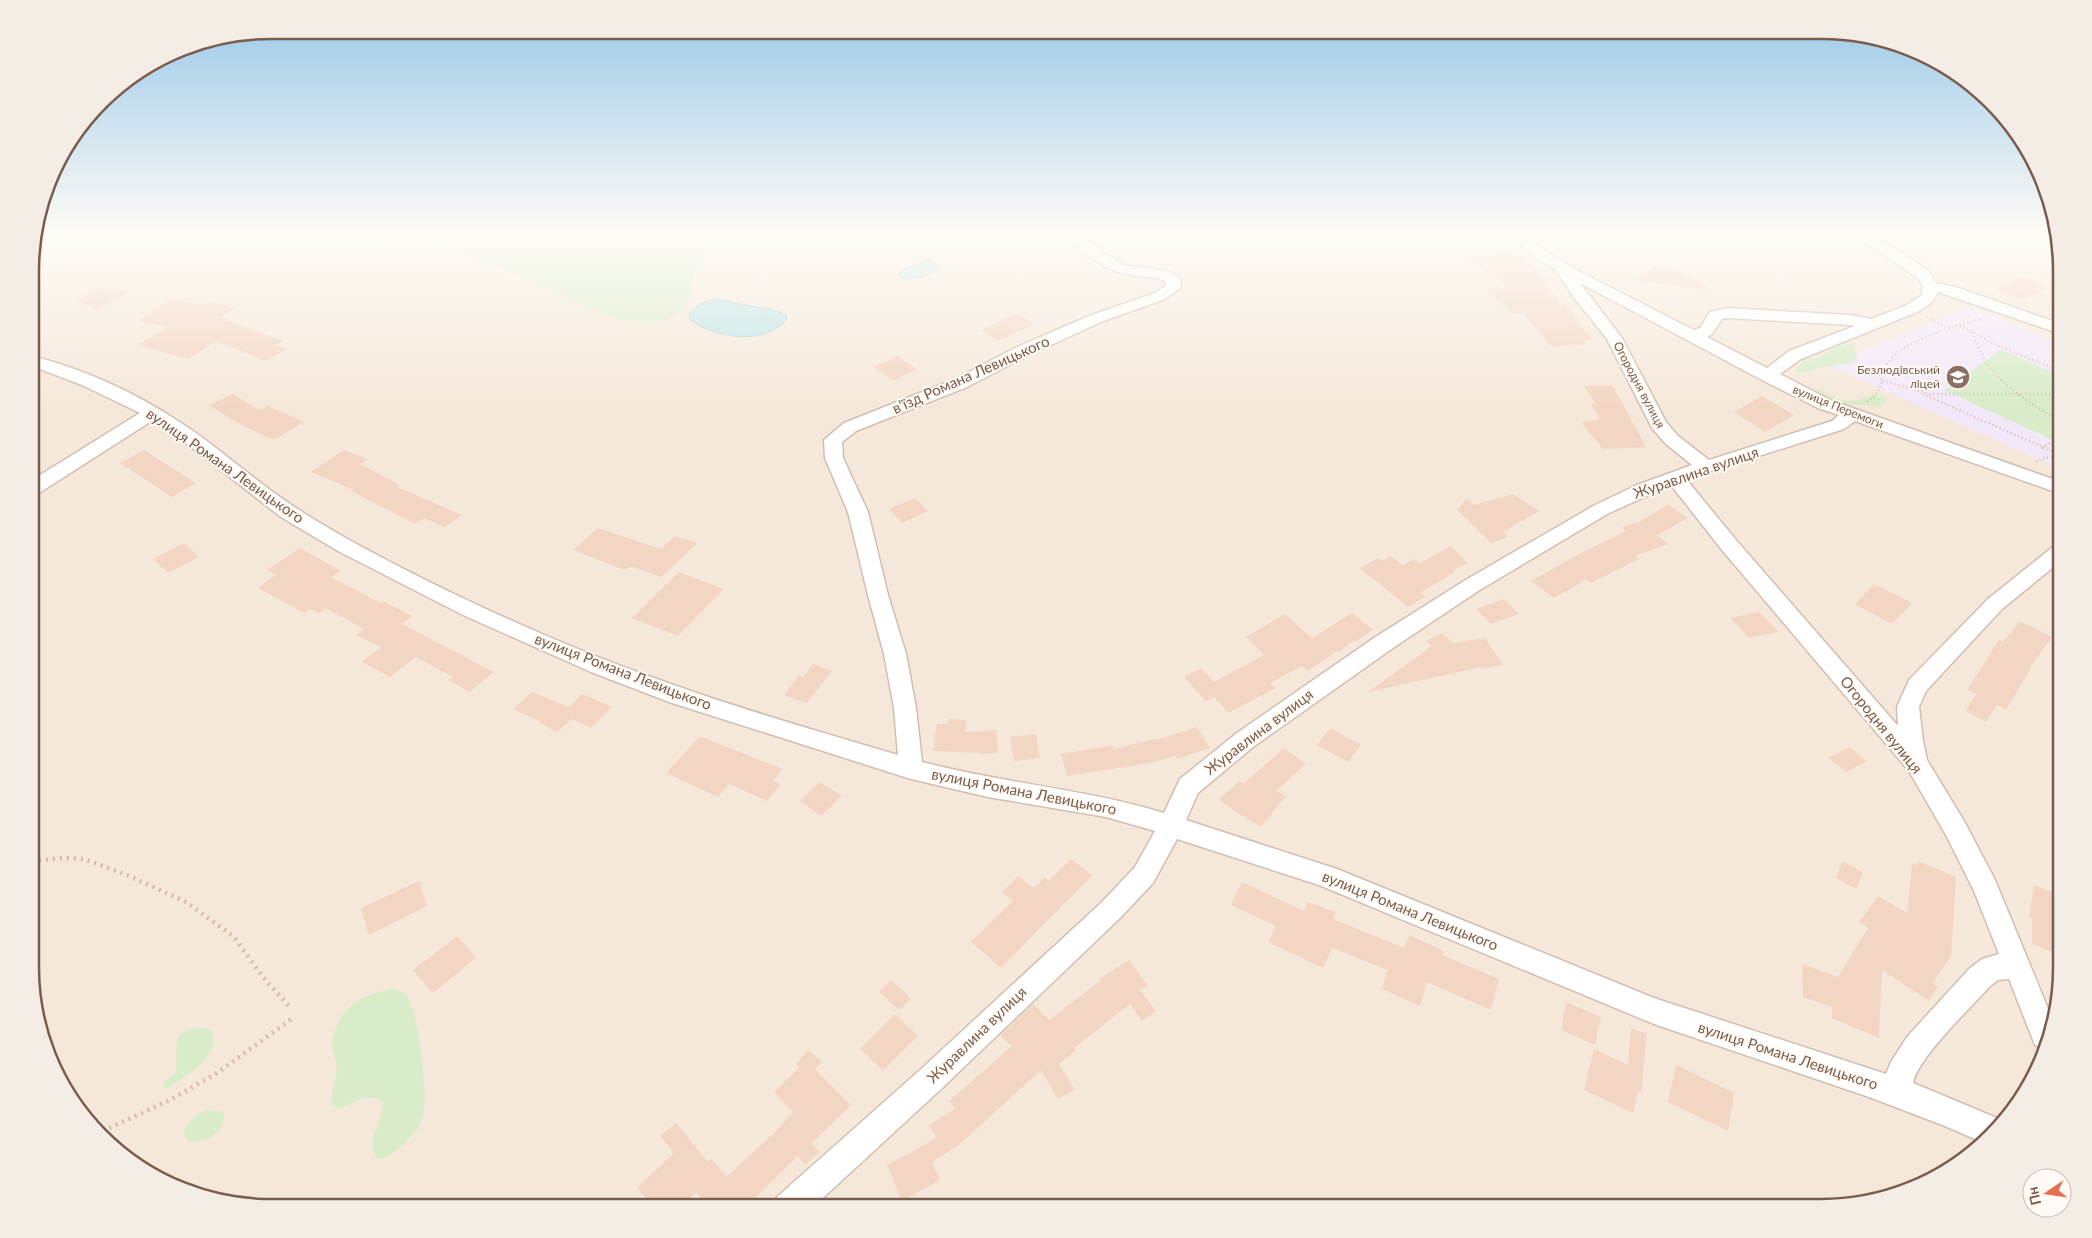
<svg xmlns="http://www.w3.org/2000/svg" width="2092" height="1238" font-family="Lato,sans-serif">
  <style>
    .residential { fill: #f5e8da }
    .education { fill: #f3e8fa }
    .green { fill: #d8ecc9 }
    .water { fill: #bfe3e8; stroke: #a5d3da }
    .building { fill: #f3d5c3 }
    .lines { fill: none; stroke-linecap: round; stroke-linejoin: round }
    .minor-casing { stroke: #d1beb0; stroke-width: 3 }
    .path-far1 { stroke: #d9b8a5; stroke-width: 2.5; stroke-dasharray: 1 3; stroke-linecap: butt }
    .path { stroke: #d9b8a5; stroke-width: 4.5; stroke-dasharray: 2 5; stroke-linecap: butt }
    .minor { fill: #fff; fill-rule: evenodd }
    .labels { text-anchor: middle; stroke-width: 4; stroke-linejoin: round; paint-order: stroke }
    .far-education-label { font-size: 12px; fill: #785e54; stroke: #fffaf3; text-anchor: end }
    .far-street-label { font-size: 12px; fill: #7a5c4d; stroke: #fffaf3 }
    .street-label { font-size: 15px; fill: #7a5c4d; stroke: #fffaf3 }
    .rim { fill: none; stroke: #7a5c4d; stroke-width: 2.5 }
  </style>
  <rect width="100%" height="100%" fill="#fdf6ec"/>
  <path class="residential" d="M34 234H2051L2058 236 2061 255V983L2030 1088 1991 1138 1942 1176 1837 1207 271 1208 208 1200 150 1176 70 1101 32 998V240Z"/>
  <path class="education" d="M1971 306 2037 335 2061 344V469L1827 365Z"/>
  <path class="green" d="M382 234H699L700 244C698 256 691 298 685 306 672 323 649 324 629 321 607 318 586 306 566 297 532 282 499 266 465 254 456 251 448 248 439 248 422 248 389 262 378 244Z
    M1278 234H1316L1320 241C1308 250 1291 237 1278 234Z
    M1850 344 1853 345C1857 350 1858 358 1854 362L1818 368 1804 373 1795 371 1804 359 1819 358 1837 346Z
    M2001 350 2061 376V444L1944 390Z
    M1816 389C1828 391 1836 402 1850 401 1862 400 1877 389 1887 400L1879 407C1851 401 1842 412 1815 391Z
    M392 989C398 990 402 991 406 995 420 1012 429 1099 422 1120 418 1132 407 1141 398 1149 392 1154 385 1159 377 1158 363 1139 386 1121 382 1101 366 1091 352 1106 337 1109L332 1104C330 1093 336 1081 337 1070 337 1061 332 1053 332 1044 332 1037 335 1031 337 1025 348 1001 368 994 392 989Z
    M206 1028 213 1032C218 1061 186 1074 167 1089L164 1088V1082L175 1073C182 1048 164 1028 206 1028Z
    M211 1110 223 1112C228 1131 204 1146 187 1140L184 1133C187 1121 200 1111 211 1110Z"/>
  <path class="water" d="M929 260 941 268C930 274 908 285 897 275L906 268Z
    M715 299 777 311 786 315 787 318C767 347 713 338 689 319 690 308 705 300 715 299Z"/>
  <path class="building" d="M1513 249 1549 281 1542 282 1578 319 1574 320 1593 339 1583 341 1586 344 1552 347 1523 313 1512 314 1487 290 1507 287 1468 257Z
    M1658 264 1708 284 1706 291 1636 280Z
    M2022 276 2048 288 2022 300 1995 289Z
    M97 288 130 292 98 309 77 302Z
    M171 299 204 305 208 302 235 308 220 318 283 341 276 345 287 349 266 361 216 341 189 359 138 345 168 327 138 321Z
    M1017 313 1034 324 998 341 981 330Z
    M897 356 917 369 893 381 874 367Z
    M1612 385 1615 390 1646 447 1603 449 1581 422 1600 420 1591 404H1596L1584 386Z
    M233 394 259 410 268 406 304 422 274 440 243 426 209 405Z
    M1762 396 1794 415 1765 432 1734 412Z
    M144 450 196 483 172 497 120 463Z
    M344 450 368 459 360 464 400 485 397 487 462 515 445 527 424 518 415 524 351 491 354 490 311 472Z
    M1513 494 1539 511 1503 532 1508 537 1491 543 1457 510 1467 498 1474 505Z
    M916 498 928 511 902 523 889 509Z
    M1668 505 1688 518 1657 535 1668 544 1635 556 1639 559 1591 583 1587 579 1554 598 1531 581 1583 552 1626 531 1622 527 1639 522Z
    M598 528 661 549 675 536 697 543 661 577 631 566 627 569H622L573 550Z
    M184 543 199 557 168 573 153 559Z
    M1451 546 1468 563 1453 570 1455 572 1420 593 1426 597 1408 607 1360 568 1378 558 1382 561 1390 556 1403 565 1414 559 1420 563Z
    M300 548 341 571 331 577 381 603 383 601 412 616 402 624 494 672 470 692 448 680 453 677 416 657 390 677 362 662 381 647 356 635 364 629 326 608 319 613 310 609 304 613 258 588 276 575 267 570Z
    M679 572 724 589 678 636 632 618Z
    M1874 584 1912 603 1892 624 1855 604Z
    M1504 599 1519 614 1491 624 1476 609Z
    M1759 612 1779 632 1749 638 1730 618Z
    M1352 613 1373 630 1354 642 1353 641 1339 652 1337 651 1308 671 1302 666 1270 683 1276 688 1228 713 1214 697 1206 701 1184 677 1201 668 1214 682 1264 655 1246 637 1285 614 1312 638Z
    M2020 621 2052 637 2030 667 2031 668 2006 710 1997 705 1986 722 1966 711 1976 694 1967 690 1999 640 2003 642Z
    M1442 633 1453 643 1485 638 1503 665 1482 669 1481 667 1368 692 1432 646 1426 641Z
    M813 664 832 671 807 703 784 695 799 675 803 677Z
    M532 692 569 707 582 694 612 707 591 728 572 719 557 732 540 723 541 722 513 709Z
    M948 719 967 720 965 732 996 730 998 753 980 754V753L933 751 937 724H947Z
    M1197 727 1210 748 1177 759 1175 756 1151 763 1067 776 1061 754 1113 745 1114 749 1155 739 1156 740Z
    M1330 728 1361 745 1348 762 1317 745Z
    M1036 734 1040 758 1014 761 1010 737Z
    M700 736 782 769 773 781 781 784 767 801 729 784 718 797 666 773Z
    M1849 747 1867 761 1846 772 1828 758Z
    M1284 748 1306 764 1276 791 1286 796 1261 827 1233 810 1219 799 1240 781 1243 784Z
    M820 782 842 796 821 816 800 801Z
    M1071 859 1092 875 1001 968 971 942 1013 901 1002 892 1018 876 1034 888 1045 877 1049 881Z
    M1843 861 1863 872 1856 889 1836 878Z
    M1918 861 1956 877 1951 956 1933 983 1938 986 1929 1001 1882 970 1879 1038 1832 1018V1007L1803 997 1802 964 1838 977 1868 928 1859 922 1878 896 1907 913 1912 863 1917 865Z
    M419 881 427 906 369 935 361 908Z
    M1242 882 1304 911 1308 902 1336 912 1333 919 1404 948 1409 935 1444 951 1442 955 1499 979 1491 1010 1427 982 1420 1006 1382 989 1388 970 1332 948 1323 968 1268 942 1276 926 1231 905Z
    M2034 885 2062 896V956L2032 944V918L2029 917Z
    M458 936 476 958 433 993 413 970Z
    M1129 960 1148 986 1140 990 1156 1011 1142 1021 1130 1004 1074 1048 1076 1050 1059 1064 1075 1090 1058 1099 1041 1070 959 1145 932 1162 940 1180 902 1201 887 1165 937 1138 929 1125 955 1109 949 1101 1012 1046 1000 1036 1033 1004 1049 1020 1100 981 1099 979Z
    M891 980 911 999 899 1010 879 992Z
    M1566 1002 1601 1017 1595 1045 1561 1030Z
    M895 1014 918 1036 883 1071 860 1049Z
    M1631 1028 1647 1034 1641 1092 1638 1091 1633 1113 1584 1090 1594 1049 1628 1065Z
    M808 1050 822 1062 815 1069 851 1105 812 1143 819 1152 805 1165 798 1156 745 1208H709L696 1192 680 1208H654L637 1188 674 1153 660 1136 676 1123 708 1162 711 1159 727 1177 776 1131 793 1112 774 1092 800 1067 796 1064Z
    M1676 1065 1734 1093 1728 1131 1668 1102Z"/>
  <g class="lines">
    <g class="minor-casing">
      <path id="minor" d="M1064 234H1080L1105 254 1124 265 1167 271 1177 276 1180 279 1181 288 1165 299 1101 322 1027 356 967 387 856 431 842 442 843 458 868 512 888 595 906 654 916 708 922 762C1002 783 1085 789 1164 813L1180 779 1237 733 1374 638 1464 581 1595 505 1637 485 1692 465 1666 444 1652 428 1607 339 1575 299 1556 270 1534 256 1508 234H1524L1544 250 1580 272 1694 330 1700 328 1710 312 1727 308 1851 315 1871 319 1905 306 1922 295 1923 286 1918 278 1853 234H1870L1918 263 1929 272 1936 283 1959 288 2061 324V334L1938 292 1931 303 1917 312 1801 359 1780 374 1830 400 2061 482V494L1855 421 1844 429 1686 479 1736 540 1898 726 1897 707 1909 680 1988 599 2054 546 2061 544V561L2002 609 1926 691 1919 707 1923 741 1927 760 1964 821 1995 880 2051 1016 2042 1048 2035 1045 2009 979 1998 980 1989 987C1970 1009 1918 1057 1913 1083L2004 1121 1991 1138 1984 1143 1945 1126 1869 1097 1654 1024 1319 885 1177 839 1153 883 1120 918 940 1090 812 1208H772L777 1197 920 1070 1102 902 1135 867 1155 831 1106 817 988 797 911 779 672 703 591 672 463 615 338 551 281 517 187 444 153 420 39 493 32 495V480L140 413 82 385 32 366V356C84 369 136 393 181 423 215 445 245 472 277 495 301 512 326 527 351 541 452 596 559 645 668 683 743 710 821 732 898 755L894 708 884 654 868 595 848 512 825 458 824 440 844 423 955 379 1015 348 1089 316 1155 293 1165 286V281C1153 275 1138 277 1126 274 1108 271 1074 249 1064 234ZM1580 283 1762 380 1818 408 1839 415 1832 421 1709 460 1678 436 1666 422 1622 338ZM1727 318 1851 325 1855 326 1789 351 1767 368 1707 337 1712 334 1722 319ZM1671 485 1722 550 1909 771 1946 835 1974 891 1999 954 1982 959 1969 969 1907 1037 1891 1062 1886 1074 1654 998 1337 869 1186 820 1198 793 1253 747 1390 650 1478 591 1609 513Z"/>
    </g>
    <path class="path-far1" d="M1927 317 1948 328 1981 319
      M1960 325 1994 344 2061 372
      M1973 332C1983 377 2024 399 2061 422
      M1883 381 1930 394H2061
      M1923 394 2061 455
      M1867 402C1888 386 1876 383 1886 366 1898 345 1927 337 1948 328
      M2042 448 2061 436
      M2036 462 2044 458 2061 456"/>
    <path class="path" d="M32 861 63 858 84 859 127 875 186 902 234 937 262 976 289 1006
      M103 1131 172 1099 217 1073 293 1018"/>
    <use href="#minor" class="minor"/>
  </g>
  <linearGradient id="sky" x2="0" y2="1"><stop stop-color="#97c7e8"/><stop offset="0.57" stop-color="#fefbf6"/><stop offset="1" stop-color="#fefbf6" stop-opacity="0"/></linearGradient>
  <rect width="2092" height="407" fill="url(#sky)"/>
  <defs>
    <g id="school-disc" transform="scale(1.25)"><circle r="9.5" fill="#8d6e63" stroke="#fffaf3"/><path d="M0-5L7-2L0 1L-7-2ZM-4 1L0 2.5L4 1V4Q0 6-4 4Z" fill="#fff"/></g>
  </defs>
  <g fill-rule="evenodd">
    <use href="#school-disc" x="1958" y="377"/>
  </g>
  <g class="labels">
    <g class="far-education-label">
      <text x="1940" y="374">Безлюдівський<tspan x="1940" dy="14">ліцей</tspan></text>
    </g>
    <g class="far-street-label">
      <text transform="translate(1639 385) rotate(62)" y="4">Огородня вулиця</text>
      <text transform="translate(1838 407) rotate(22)" y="4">вулиця Перемоги</text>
    </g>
    <g class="street-label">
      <text transform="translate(971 375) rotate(-24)" y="5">в’їзд Романа Левицького</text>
      <text transform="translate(225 466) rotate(35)" y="5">вулиця Романа Левицького</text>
      <text transform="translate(1696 473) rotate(-19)" y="5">Журавлина вулиця</text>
      <text transform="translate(623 672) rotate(21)" y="5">вулиця Романа Левицького</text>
      <text transform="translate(1881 725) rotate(51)" y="5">Огородня вулиця</text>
      <text transform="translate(1259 732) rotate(-37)" y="5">Журавлина вулиця</text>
      <text transform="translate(1024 792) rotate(11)" y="5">вулиця Романа Левицького</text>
      <text transform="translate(1410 911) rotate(22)" y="5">вулиця Романа Левицького</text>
      <text transform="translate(977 1035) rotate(-44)" y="5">Журавлина вулиця</text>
      <text transform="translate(1788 1056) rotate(18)" y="5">вулиця Романа Левицького</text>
    </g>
  </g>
  <path d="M0 0H2092V1238H0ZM271 39H1821A232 232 0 0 1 2053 271V967A232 232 0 0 1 1821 1199H271A232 232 0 0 1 39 967V271A232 232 0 0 1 271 39Z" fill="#f4ede6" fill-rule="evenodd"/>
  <path class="rim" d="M271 39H1821A232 232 0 0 1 2053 271V967A232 232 0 0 1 1821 1199H271A232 232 0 0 1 39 967V271A232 232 0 0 1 271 39Z"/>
  <g transform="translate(2047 1193) rotate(257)"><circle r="24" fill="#fffaf3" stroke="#cabbb1"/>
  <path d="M0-4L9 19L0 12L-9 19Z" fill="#e76f51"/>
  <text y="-8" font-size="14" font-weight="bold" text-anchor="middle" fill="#7a5c4d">Пн</text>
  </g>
</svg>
